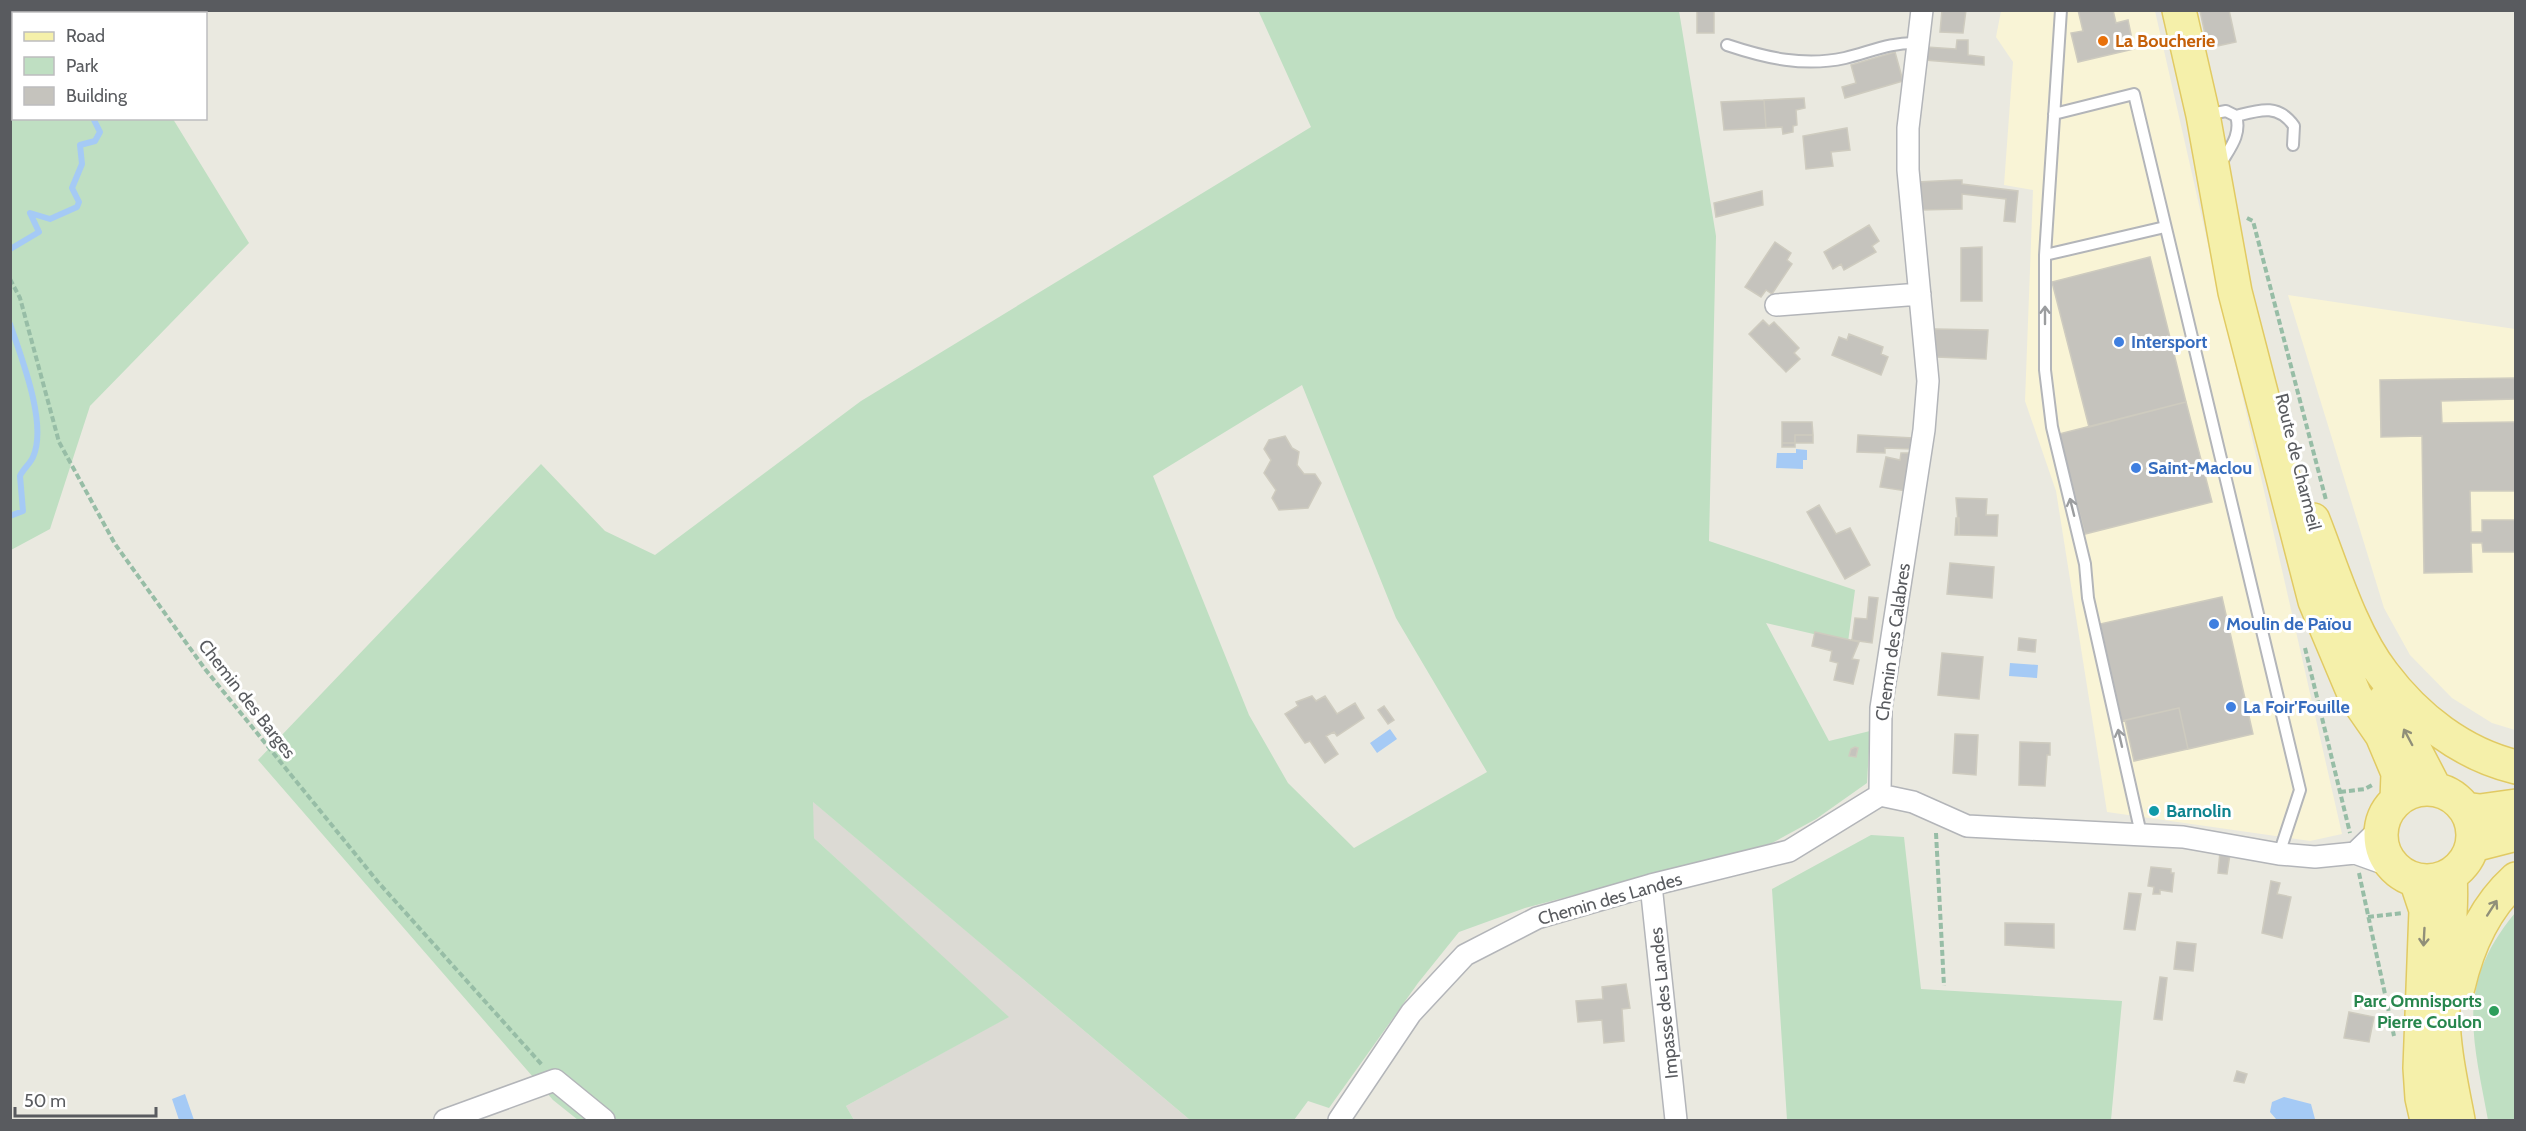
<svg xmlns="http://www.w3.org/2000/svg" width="2526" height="1131" font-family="Cabin,sans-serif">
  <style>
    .commercial { fill: #f9f4d6 }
    .industrial { fill: #dcdad4 }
    .green { fill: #bfdfc2; fill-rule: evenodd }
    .water { fill: #a5caf5 }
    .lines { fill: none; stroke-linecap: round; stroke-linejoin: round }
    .stream { stroke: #a5caf5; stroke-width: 6 }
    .building { fill: #c5c3bd; stroke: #cecbbf; stroke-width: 1.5 }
    .lane-casing { stroke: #b3b5b9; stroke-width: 14 }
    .street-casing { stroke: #b3b5b9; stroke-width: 24 }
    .primary-casing { stroke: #e1ca63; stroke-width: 36 }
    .path { stroke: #97bda6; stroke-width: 4; stroke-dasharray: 6 3; stroke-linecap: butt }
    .lane { stroke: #fff; stroke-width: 10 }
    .street { stroke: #fff; stroke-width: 21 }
    .primary { stroke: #f5f0aa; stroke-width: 33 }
    .oneway { stroke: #9b9d9f }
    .oneway2 { stroke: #908f79 }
    .food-dot { fill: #e8710a; stroke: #fff; stroke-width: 2 }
    .shop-dot { fill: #3f7fe0; stroke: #fff; stroke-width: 2 }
    .culture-dot { fill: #0f9aa8; stroke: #fff; stroke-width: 2 }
    .leisure-dot { fill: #2e9e5b; stroke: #fff; stroke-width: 2 }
    .labels { text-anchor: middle; stroke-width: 6; stroke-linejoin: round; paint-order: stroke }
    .food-label { font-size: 18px; font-weight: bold; fill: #c56008; stroke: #fff; text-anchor: start }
    .shop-label { font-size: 18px; font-weight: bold; fill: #366cbe; stroke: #fff; text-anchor: start }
    .street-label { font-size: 18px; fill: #595b5f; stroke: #fff }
    .culture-label { font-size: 18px; font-weight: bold; fill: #0d838f; stroke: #fff; text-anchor: start }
    .leisure-label { font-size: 18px; font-weight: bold; fill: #27864d; stroke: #fff; text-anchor: end }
  </style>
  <rect width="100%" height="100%" fill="#eae9e0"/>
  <path class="commercial" d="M2001 11H2155L2342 834 2310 841 2107 812 2056 491 2025 401 2033 190 2004 185 2013 62 1996 37Z
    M2288 295 2515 329V730L2492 723 2452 698 2410 655 2384 608Z"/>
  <path class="industrial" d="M812 801 1190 1120H854L846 1106 1008 1017 814 838Z"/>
  <path class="green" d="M11 10 190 11 189 14H14V118L173 119 249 243 90 406 50 529 11 550Z
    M1258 10 1679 11 1716 236 1709 541 1855 590 1848 642 1766 623 1829 741 1870 731 1867 783 1816 819 1772 843 1525 908 1459 932 1418 983 1329 1108 1308 1101 1294 1120H1190L813 802 814 838 1009 1017 846 1106 854 1120H578L553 1100 258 760 541 464 605 531 655 555 861 401 1311 127ZM1302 385 1396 618 1487 772 1354 848 1288 783 1249 715 1153 476Z
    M1871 835 1904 837 1921 989 2122 1001 2111 1120H1787L1772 889Z
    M2515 913V1120H2488C2473 1037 2455 985 2515 913Z"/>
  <path class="water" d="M1796 449 1807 450V460H1803V469L1776 468 1777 453H1796Z
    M2010 663 2038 665 2037 678 2009 676Z
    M1390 729 1397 739 1377 753 1370 743Z
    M185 1094 194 1120H179L172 1099Z
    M2284 1097 2311 1104 2315 1119H2276L2270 1112 2272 1102Z"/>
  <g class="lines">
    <path class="stream" d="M140 14 141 10
      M12 248 39 232 30 213 50 219 77 207 79 202 72 188 82 164 80 145 95 141 100 132 93 118
      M10 324C21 357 48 424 33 457 30 464 23 469 20 476L23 511 10 516"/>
  </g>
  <path class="building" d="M1697 10H1714V33H1697Z
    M1942 10H1966L1963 33 1940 32Z
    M2078 10H2113L2116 23 2128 20 2134 49 2078 62 2071 33 2083 31Z
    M2229 10 2236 42 2208 48 2200 11Z
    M1957 40H1968V55L1984 57V65L1925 60 1927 47 1956 49Z
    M1895 52 1903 81 1845 98 1842 87 1856 83 1851 65Z
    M1804 98 1805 108 1796 110 1797 125 1793 126V132L1783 134 1782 127 1766 128 1764 100Z
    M1764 100 1766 128 1724 130 1721 102Z
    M1847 128 1850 150 1831 152 1833 166 1806 169 1803 136Z
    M1956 180H1962V184L2018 191 2015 222 2004 221 2006 199 1962 194V209L1921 210 1918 182Z
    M1762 191 1763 205 1716 217 1714 203Z
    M1869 225 1879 241 1872 246 1876 252 1844 270 1841 264 1833 269 1824 252Z
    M1775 242 1791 253 1787 260 1792 264 1772 294 1766 290 1761 297 1745 287Z
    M1982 247V301H1961V248Z
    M2150 257 2186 402 2089 427 2052 282Z
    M1763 320 1769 326 1774 322 1799 348 1794 353 1800 359 1786 372 1749 334Z
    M1935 329 1988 330 1986 359 1936 357Z
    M1849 334 1883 347 1881 354 1888 357 1881 375 1832 355 1839 337 1847 340Z
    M2516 378V399L2441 401 2442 423 2516 422V491H2470L2471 532H2482V520H2516V552H2483L2482 543H2471L2472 572 2424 573 2422 436 2381 437 2380 380Z
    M2186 402 2212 502 2085 534 2059 434Z
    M1782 422H1812L1813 435H1795V443H1782Z
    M1795 435H1813V443H1795Z
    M1858 435 1913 438 1912 449 1885 448V453L1857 452Z
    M1285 436 1292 448 1299 452 1297 465 1304 474H1315L1321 483 1308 508 1279 510 1272 498 1276 490 1264 473 1271 460 1264 449 1269 440Z
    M1782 443H1795V447H1782Z
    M1901 453H1912L1906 491 1880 487 1886 457 1900 460Z
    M1956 498 1987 499 1986 515H1998L1997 536 1959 535Z
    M1819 505 1836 534 1850 528 1870 565 1845 579 1807 512Z
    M1956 518H1959V535H1955Z
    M1950 563 1994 567 1992 598 1947 594Z
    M1869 597 1878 598 1872 643 1852 640 1855 618 1867 619Z
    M2222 597 2253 734 2188 749 2179 708 2122 721 2100 624Z
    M1815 632 1859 642 1852 659 1859 660 1853 684 1834 680 1838 663 1830 661 1832 651 1812 646Z
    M2019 638 2036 640 2035 652 2018 650Z
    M1942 653 1983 657 1979 699 1938 695Z
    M1312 696 1316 701 1325 696 1337 714 1355 703 1364 718 1337 736 1334 732 1326 736 1338 754 1325 763 1310 741 1305 743 1285 714 1298 706 1296 702Z
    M1384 706 1394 720 1388 724 1378 710Z
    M2179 708 2188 749 2134 761 2125 720Z
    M1955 734 1978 735 1976 775 1953 773Z
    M2020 742 2050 743V755H2047L2045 786 2019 785Z
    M1855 747 1858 748 1856 757 1849 756 1851 749Z
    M2153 805 2160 813 2155 817 2148 809Z
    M2220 852 2230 854 2227 874 2218 873Z
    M2151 867 2171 869V873H2174L2172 892 2160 890V894H2153L2154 887 2148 886Z
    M2271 881 2280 883 2277 894 2291 897 2282 938 2262 933Z
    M2129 893 2141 894 2135 930 2124 929Z
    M2005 923 2054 924V948L2005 945Z
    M2177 942 2196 944 2193 971 2174 969Z
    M2160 977 2167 978 2162 1020 2154 1019Z
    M1626 984 1630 1008 1622 1009 1624 1041 1604 1043 1602 1020 1578 1022 1576 1001 1603 999 1602 987Z
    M2349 1012 2374 1017 2369 1042 2344 1038Z
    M2237 1071 2247 1074 2244 1083 2234 1081Z"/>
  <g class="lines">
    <g class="lane-casing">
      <path id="lane" d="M2061 10 2045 255V370L2052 427 2085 564 2088 598 2141 834
        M1727 45C1766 58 1804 67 1845 58 1870 52 1891 42 1917 43
        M2054 114 2134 94 2300 790 2279 854
        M2205 115 2226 111 2236 116C2242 135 2229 149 2220 165
        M2236 116C2259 110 2278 103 2294 126L2293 145
        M2045 255 2165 227"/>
    </g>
    <g class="street-casing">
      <path id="street" d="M1776 305 1920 294
        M1880 795 1881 708 1924 430 1928 381 1908 170V128L1922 10
        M1880 795 1913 802 1967 826 2183 837 2279 854 2315 857 2355 853 2394 867
        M2355 853 2382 827
        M1651 885 1676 1120
        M445 1120 555 1080 604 1120
        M1339 1120 1411 1013 1465 955 1537 918 1651 885 1789 851 1880 795"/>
    </g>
    <g class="primary-casing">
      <path id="primary" d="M2179 10 2203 115 2235 292 2315 601 2355 696 2382 735 2398 773 2397 800
        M2313 520C2332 568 2351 633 2383 674 2416 718 2462 754 2516 767
        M2385 700 2396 714 2435 789
        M2381 835a46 46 0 1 1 92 0a46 46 0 1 1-92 0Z
        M2465 809 2480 811 2516 806
        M2473 845 2516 834
        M2450 875C2453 919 2444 962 2443 1005 2442 1044 2451 1083 2458 1120
        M2416 880 2426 910 2420 1068 2422 1098 2427 1120
        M2458 987C2467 948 2485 907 2516 879"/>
    </g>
    <path class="path" d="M2247 218 2253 221 2326 500
      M10 279 20 298 59 442 115 544 205 669 378 882 543 1066
      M2305 648 2350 833
      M2340 792 2365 789 2374 784
      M1936 833 1944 986
      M2359 873 2394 1036
      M2368 917 2403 913"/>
    <use href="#lane" class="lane"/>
    <use href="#street" class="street"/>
    <use href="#primary" class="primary"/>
  </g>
  <defs><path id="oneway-shaft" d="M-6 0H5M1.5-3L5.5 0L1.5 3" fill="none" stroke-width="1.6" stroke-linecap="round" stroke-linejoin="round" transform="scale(1.5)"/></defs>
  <g class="oneway">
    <use href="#oneway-shaft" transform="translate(2045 315) rotate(-90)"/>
    <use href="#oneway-shaft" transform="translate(2072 507) rotate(-104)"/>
    <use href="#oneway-shaft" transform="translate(2120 738) rotate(-103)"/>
  </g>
  <g class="oneway2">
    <use href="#oneway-shaft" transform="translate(2408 737) rotate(-118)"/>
    <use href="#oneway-shaft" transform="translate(2492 908) rotate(-57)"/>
    <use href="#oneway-shaft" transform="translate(2424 937) rotate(93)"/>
  </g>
  <circle class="food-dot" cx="2103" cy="41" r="6"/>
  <g class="shop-dot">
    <circle cx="2119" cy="342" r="6"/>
    <circle cx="2136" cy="468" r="6"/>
    <circle cx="2214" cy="624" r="6"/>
    <circle cx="2231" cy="707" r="6"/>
  </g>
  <circle class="culture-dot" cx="2154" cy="811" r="6"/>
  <circle class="leisure-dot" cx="2494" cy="1011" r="6"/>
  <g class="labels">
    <g class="food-label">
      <text x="2115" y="47">La Boucherie</text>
    </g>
    <g class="shop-label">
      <text x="2131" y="348">Intersport</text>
      <text x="2148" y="474">Saint-Maclou</text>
      <text x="2226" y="630">Moulin de Païou</text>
      <text x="2243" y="713">La Foir'Fouille</text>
    </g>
    <g class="street-label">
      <text transform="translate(2298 462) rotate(76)" y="6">Route de Charmeil</text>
      <text transform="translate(1893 642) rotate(-82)" y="6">Chemin des Calabres</text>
      <text transform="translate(247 699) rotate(52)" y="6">Chemin des Barges</text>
      <text transform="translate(1610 899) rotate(-16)" y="6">Chemin des Landes</text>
      <text transform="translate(1664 1003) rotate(-96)" y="6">Impasse des Landes</text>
    </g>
    <g class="culture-label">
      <text x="2166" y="817">Barnolin</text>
    </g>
    <g class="leisure-label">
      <text x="2482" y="1007">Parc Omnisports<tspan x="2482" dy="21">Pierre Coulon</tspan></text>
    </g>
  </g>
  <rect width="2526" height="1131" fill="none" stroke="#595b5f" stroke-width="24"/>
  <rect x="12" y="12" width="195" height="108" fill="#ffffff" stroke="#bdbdbf" stroke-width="1.5"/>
  <rect x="24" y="32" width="30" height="9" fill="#f5f0aa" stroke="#bdbdbf" stroke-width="1.5"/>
  <text x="66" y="42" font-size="18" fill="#595b5f">Road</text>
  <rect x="24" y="57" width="30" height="18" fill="#bfdfc2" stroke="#bdbdbf" stroke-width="1.5"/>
  <text x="66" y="72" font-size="18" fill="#595b5f">Park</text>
  <rect x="24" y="87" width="30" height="18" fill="#c5c3bd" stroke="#bdbdbf" stroke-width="1.5"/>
  <text x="66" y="102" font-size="18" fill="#595b5f">Building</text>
  <path d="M15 1107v9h141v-9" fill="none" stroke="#595b5f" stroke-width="3"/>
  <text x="24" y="1107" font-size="18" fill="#595b5f" stroke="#ffffff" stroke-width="4.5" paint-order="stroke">50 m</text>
</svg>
